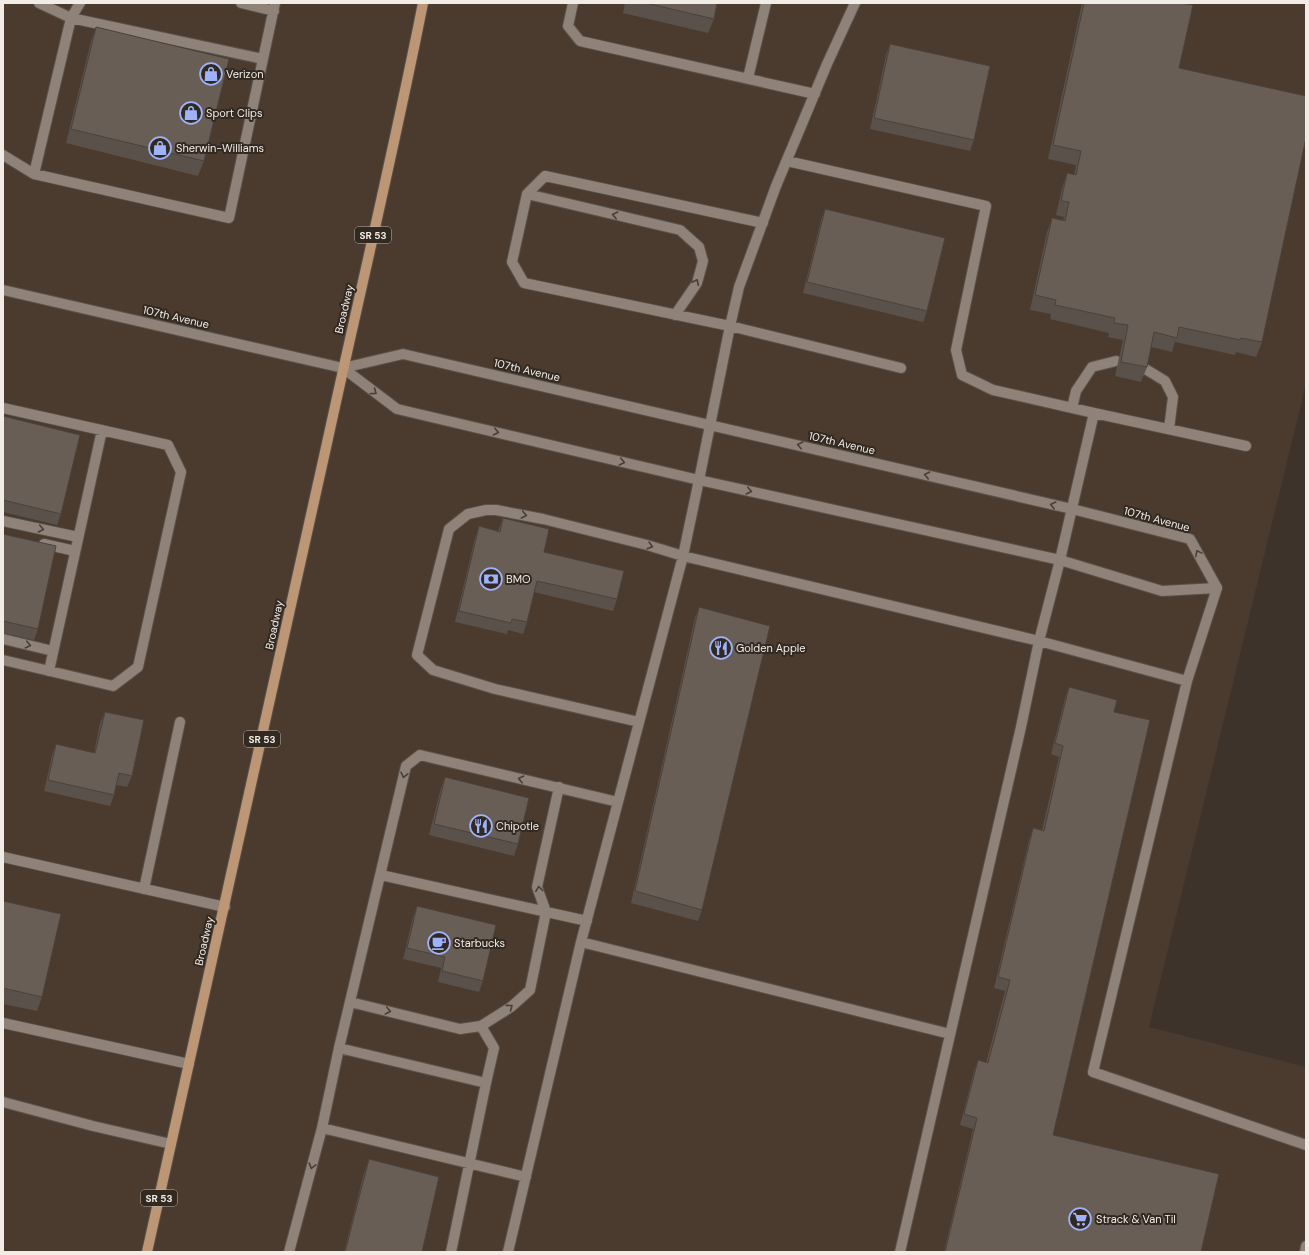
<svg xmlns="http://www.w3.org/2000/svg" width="1309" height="1255" font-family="'DM Sans',sans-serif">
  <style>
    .built { fill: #4a3b2e }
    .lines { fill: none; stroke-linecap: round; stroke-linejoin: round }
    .service-casing { stroke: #59514a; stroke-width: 12 }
    .minor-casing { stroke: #59514a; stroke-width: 12 }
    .primary-casing { stroke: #59514a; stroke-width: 12 }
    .service { stroke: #8e8279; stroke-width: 10 }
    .minor { stroke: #8e8279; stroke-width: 10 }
    .primary { stroke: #bd9675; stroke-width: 10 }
    .wall { fill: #5a514a }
    .building { fill: #695e56; stroke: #4a423c }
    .oneway { stroke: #493f37 }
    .labels { text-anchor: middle; stroke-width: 4; stroke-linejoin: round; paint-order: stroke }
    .shield { fill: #322921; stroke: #b8b2ac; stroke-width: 1 }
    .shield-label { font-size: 10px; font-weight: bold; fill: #f2ece7 }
    .poi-label { font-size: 11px; fill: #f2ece7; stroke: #322921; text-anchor: start }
    .street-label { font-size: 11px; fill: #f2ece7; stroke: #322921 }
  </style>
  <rect width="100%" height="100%" fill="#3d332b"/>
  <path class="built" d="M3 3H1306V384L1149 1027 1306 1067V1252H3Z"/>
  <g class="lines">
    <g class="service-casing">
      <path id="service" d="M241 3 274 11
        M573 3 568 26 580 41 815 94
        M263 59 275 3
        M748 78 766 3
        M3 155 34 174 229 218 263 59 71 18 39 3
        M787 161 986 206 956 350 962 375 993 390 1094 413 1060 560 1039 641 1021 727 900 1252
        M34 174 71 18 80 3
        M527 194 680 230 699 247 703 261 697 283 675 315
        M763 223 545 176 527 194 512 262 524 283 730 326 901 368
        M1142 367 1165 381 1173 397 1169 429
        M3 408 168 445 181 472 138 667 113 686 3 660
        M1072 408 1076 391 1092 367 1116 361
        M1094 413 1246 446
        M3 521 78 537
        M44 544 75 551
        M1217 588 1187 681 1093 1072 1306 1145
        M3 639 53 651
        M49 671 102 430
        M639 722 495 689 433 670 417 655 449 529 468 514 486 510H496L543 519 647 545 683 556 1039 641 1187 681
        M3 857 225 907
        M381 875 587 921
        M144 889 180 722
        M581 942 950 1034
        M350 1002 460 1029 481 1026 511 1007 530 990 546 912 537 887 559 787
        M3 1023 189 1064
        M481 1026 494 1048 486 1083
        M339 1048 406 766 420 755 618 802
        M3 1102 93 1126 171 1144
        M289 1252 322 1128
        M451 1252 486 1083 339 1048 322 1128 526 1177
        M508 1252 581 942 683 556 699 480 730 326 739 287 776 186 827 64 855 3
        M1305 1252 1306 1246"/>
    </g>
    <g class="minor-casing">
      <path id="minor" d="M3 290 343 368 397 409 699 480 1060 560 1162 591 1217 588 1190 539 1072 509 403 354 343 368"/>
    </g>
    <g class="primary-casing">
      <path id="primary" d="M147 1252C208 982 267 712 327 443 359 296 394 150 423 3"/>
    </g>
    <use href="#service" class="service"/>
    <use href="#minor" class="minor"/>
    <use href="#primary" class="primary"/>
  </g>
  <path class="wall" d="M625 3H717L714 19 708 33 623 13Z
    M1082 3H1181L1179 68 1262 342 1256 357 1236 352 1235 355 1175 342 1172 352 1151 347 1147 367 1141 382 1115 376 1123 340 1108 337 1109 333 1050 319 1051 314 1030 310 1047 232 1052 218 1063 220 1064 217 1056 215 1062 188 1067 173 1074 175 1076 165 1048 159Z
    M96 27 204 161 198 176 66 143 91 41Z
    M890 44 974 140 970 151 870 129 886 55Z
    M825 209 927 311 923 322 803 293 821 220Z
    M3 416 61 514 57 525 3 512Z
    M503 518 544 552 617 599 613 611 534 592 527 622 523 634 508 630 507 634 455 622 475 538 479 526 498 531Z
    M3 534 38 629 34 640 3 633Z
    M699 607 702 910 698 921 631 903 695 618Z
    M1069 687 1114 712 1053 1135 1201 1252H944L973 1129 960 1125 974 1071 978 1060 986 1063 1005 991 994 988 1029 840 1033 828 1042 830 1059 757 1051 754 1065 698Z
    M105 712 132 776 127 787 116 785 114 795 110 806 44 791 52 755 56 744 94 753 100 723Z
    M445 777 518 844 514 856 429 835 441 788Z
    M3 901 42 997 37 1011 3 1004Z
    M417 906 483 981 479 992 438 982 441 968 403 959 413 917Z
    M369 1159 422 1252H344L364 1173Z"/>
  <path class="building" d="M646 3H717L714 19Z
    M1084 3H1181L1193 5 1179 68 1306 96V138L1262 342 1241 338 1240 340 1179 327 1177 338 1154 332 1147 367 1121 362 1128 325 1114 323 1115 318 1055 305 1056 300 1035 295 1052 218 1065 221 1069 202 1061 201 1067 173 1076 175 1081 151 1053 145Z
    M96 27 229 59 204 161 71 129Z
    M890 44 990 66 974 140 874 118Z
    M825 209 945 238 927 311 807 282Z
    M3 416 80 435 61 514 3 500Z
    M503 518 549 529 544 552 624 571 617 599 537 581 527 622 512 619 511 623 459 611 479 526 500 532Z
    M3 534 56 546 38 629 3 621Z
    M699 607 770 626 702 910 635 891Z
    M1069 687 1117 700 1114 712 1150 720 1053 1135 1219 1174 1201 1252H945L977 1118 964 1114 978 1060 988 1063 1010 980 998 977 1033 828 1044 831 1063 746 1055 743Z
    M105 712 144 720 132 776 119 773 114 795 48 780 56 744 95 753Z
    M445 777 529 798 518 844 434 824Z
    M3 901 61 914 42 997 3 988Z
    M417 906 496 925 483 981 442 971 445 957 407 948Z
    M369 1159 439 1177 422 1252H345Z"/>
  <defs><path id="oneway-chevron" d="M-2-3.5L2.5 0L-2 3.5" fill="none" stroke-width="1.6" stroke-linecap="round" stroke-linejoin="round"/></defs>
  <g class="oneway">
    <use href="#oneway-chevron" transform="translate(615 215) rotate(-167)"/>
    <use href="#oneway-chevron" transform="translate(696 282) rotate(-65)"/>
    <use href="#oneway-chevron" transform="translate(374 392) rotate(37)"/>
    <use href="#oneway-chevron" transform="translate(496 432) rotate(13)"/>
    <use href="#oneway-chevron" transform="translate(800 445) rotate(-167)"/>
    <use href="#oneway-chevron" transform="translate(622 462) rotate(13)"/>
    <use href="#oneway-chevron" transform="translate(927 475) rotate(-167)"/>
    <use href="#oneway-chevron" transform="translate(749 491) rotate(13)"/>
    <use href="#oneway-chevron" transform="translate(1053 505) rotate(-167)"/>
    <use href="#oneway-chevron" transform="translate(524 515) rotate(11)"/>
    <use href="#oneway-chevron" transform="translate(41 529) rotate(12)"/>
    <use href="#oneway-chevron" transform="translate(650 546) rotate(16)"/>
    <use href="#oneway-chevron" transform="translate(1198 553) rotate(-118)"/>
    <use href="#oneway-chevron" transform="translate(28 645) rotate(13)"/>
    <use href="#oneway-chevron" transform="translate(404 775) rotate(103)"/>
    <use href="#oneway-chevron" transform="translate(521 779) rotate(-167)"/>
    <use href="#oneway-chevron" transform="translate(539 889) rotate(-98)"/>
    <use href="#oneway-chevron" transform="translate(510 1007) rotate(-37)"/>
    <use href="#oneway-chevron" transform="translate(388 1011) rotate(13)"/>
    <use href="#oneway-chevron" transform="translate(312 1166) rotate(105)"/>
  </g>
  <defs>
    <g id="shop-ring" transform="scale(1.15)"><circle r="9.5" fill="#322921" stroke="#9fb3fd" stroke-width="1.5"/><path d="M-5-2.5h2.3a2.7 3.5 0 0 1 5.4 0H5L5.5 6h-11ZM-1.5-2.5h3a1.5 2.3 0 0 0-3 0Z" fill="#9fb3fd"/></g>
    <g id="bank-ring" transform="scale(1.15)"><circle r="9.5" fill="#322921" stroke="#9fb3fd" stroke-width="1.5"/><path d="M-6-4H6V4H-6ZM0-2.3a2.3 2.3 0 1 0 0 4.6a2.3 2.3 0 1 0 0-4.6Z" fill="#9fb3fd"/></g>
    <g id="restaurant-ring" transform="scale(1.15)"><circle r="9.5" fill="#322921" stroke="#9fb3fd" stroke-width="1.5"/><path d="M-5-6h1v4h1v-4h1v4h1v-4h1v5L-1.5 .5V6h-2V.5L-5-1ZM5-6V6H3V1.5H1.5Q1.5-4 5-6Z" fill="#9fb3fd"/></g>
    <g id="cafe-ring" transform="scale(1.15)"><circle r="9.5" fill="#322921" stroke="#9fb3fd" stroke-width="1.5"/><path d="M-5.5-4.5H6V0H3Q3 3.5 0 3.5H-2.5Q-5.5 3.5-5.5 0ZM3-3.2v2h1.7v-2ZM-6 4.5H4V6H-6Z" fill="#9fb3fd"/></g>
    <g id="supermarket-ring" transform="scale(1.15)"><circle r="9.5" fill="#322921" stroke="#9fb3fd" stroke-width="1.5"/><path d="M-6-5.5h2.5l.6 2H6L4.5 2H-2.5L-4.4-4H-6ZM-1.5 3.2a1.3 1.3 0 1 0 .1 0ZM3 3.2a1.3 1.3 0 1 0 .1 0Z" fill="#9fb3fd"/></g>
  </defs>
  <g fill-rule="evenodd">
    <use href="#shop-ring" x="211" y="74"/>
    <use href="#shop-ring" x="191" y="113"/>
    <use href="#shop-ring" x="160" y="148"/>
    <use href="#bank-ring" x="491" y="579"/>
    <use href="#restaurant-ring" x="721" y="648"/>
    <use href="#restaurant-ring" x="481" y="826"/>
    <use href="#cafe-ring" x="439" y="943"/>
    <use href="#supermarket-ring" x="1080" y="1219"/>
  </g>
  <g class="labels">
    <g class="shield">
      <rect x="355" y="227" width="36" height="16" rx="3"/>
      <rect x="244" y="731" width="36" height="16" rx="3"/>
      <rect x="141" y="1190" width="36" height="16" rx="3"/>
    </g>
    <g class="shield-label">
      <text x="373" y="239">SR 53</text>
      <text x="262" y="743">SR 53</text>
      <text x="159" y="1202">SR 53</text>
    </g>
    <g class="poi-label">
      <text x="226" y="78">Verizon</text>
      <text x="206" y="117">Sport Clips</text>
      <text x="176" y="152">Sherwin-Williams</text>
      <text x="506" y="583">BMO</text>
      <text x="736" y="652">Golden Apple</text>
      <text x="496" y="830">Chipotle</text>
      <text x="454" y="947">Starbucks</text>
      <text x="1096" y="1223">Strack &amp; Van Til</text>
    </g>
    <g class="street-label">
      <text transform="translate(344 309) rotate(-77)" y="4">Broadway</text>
      <text transform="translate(176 317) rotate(13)" y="4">107th Avenue</text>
      <text transform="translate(527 370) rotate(13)" y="4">107th Avenue</text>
      <text transform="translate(842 443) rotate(13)" y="4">107th Avenue</text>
      <text transform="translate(1157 519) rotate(15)" y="4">107th Avenue</text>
      <text transform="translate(274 625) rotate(-78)" y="4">Broadway</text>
      <text transform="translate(204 941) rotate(-77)" y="4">Broadway</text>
    </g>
  </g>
  <rect width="1309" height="1255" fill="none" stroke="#f2ece7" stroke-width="8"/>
</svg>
